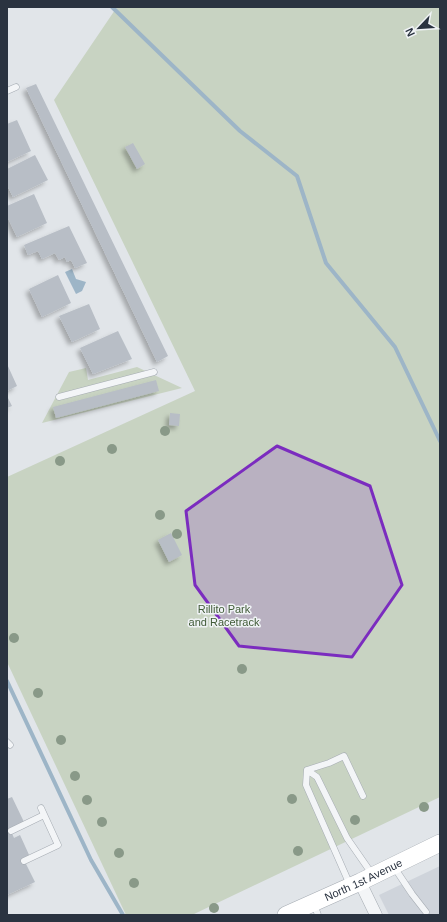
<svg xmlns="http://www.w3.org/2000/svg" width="447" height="922" font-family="Arial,sans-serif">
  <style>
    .built { fill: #cfd4db }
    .green { fill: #c8d3c2 }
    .water { fill: #9db5c7 }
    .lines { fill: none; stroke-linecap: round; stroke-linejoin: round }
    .stream { stroke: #9db5c7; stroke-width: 4 }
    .building { fill: #b8bec6; filter: url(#shadow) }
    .lane-casing { stroke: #a6acb3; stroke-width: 7 }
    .street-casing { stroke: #a6acb3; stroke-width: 13 }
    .secondary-casing { stroke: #a6acb3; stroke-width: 18 }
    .lane { stroke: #f3f5f7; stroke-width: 6 }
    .street { stroke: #f3f5f7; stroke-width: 12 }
    .secondary { stroke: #fff; stroke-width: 17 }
    .tree { fill: #899988 }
    .marked { fill: #7b2cbf; fill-opacity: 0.2; stroke: #7b2cbf; stroke-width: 3; stroke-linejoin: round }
    .labels { text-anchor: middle; stroke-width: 3; stroke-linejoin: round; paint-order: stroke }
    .park-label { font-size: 11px; fill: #415b38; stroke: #f0f3f6 }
    .street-label { font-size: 11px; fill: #2a3340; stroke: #f0f3f6 }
  </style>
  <defs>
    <filter id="shadow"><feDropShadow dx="-3.5" dy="3.5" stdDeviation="2" flood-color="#0004"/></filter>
  </defs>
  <rect width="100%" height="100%" fill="#e1e5e9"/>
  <path class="built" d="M440 866V915H389L379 895Z"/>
  <path class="green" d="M117 7H440V797L192 915H126L7 662V477L195 391 54 100Z
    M137 367 182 388 42 423 69 372 86 368 88 380Z"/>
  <path class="water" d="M72 269 76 279 86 282 82 291 76 294 65 272Z"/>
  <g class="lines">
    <path class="stream" d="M112 7 240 131 297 176 326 263 395 347 440 441
      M7 681 91 860 123 915"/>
  </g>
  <path class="building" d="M36 84 168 356 157 362 26 88Z
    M17 120 31 151 7 162V124Z
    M133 143 145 164 137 169 125 147Z
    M35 155 48 180 13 197 7 185V169Z
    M34 194 47 223 17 237 7 216V206Z
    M69 226 87 263 75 268 71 260 67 262 65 257 59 260 55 253 42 259 38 251 28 255 24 245Z
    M58 275 71 303 42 317 29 289Z
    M89 304 100 329 72 342 59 316Z
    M118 331 132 359 93 374 80 348Z
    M7 364 17 386 7 391Z
    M156 380 159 391 56 418 53 407Z
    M7 396 12 406 7 408Z
    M170 413 180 414 179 426 169 425Z
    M171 533 182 555 169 562 158 540Z
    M12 797 24 822 10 829 14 838 20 835 30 857 24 860 35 882 7 895V799Z"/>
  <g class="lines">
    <g class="lane-casing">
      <path id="lane" d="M7 91 16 87
        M59 397 154 372
        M7 742 10 745
        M307 770 329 763 344 756 363 796
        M11 831 44 815
        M24 861 58 845 41 808
        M394 867 412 894 426 912
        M350 885 306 785 307 770 317 777 347 838 372 874
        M314 904 318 915"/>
    </g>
    <g class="street-casing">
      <path id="street" d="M360 882 376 915"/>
    </g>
    <g class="secondary-casing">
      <g id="secondary">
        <path id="s1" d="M286 915 360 882 440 843"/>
      </g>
    </g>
    <use href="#lane" class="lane"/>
    <use href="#street" class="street"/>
    <use href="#secondary" class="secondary"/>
  </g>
  <g class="tree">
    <circle cx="165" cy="431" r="5"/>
    <circle cx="112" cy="449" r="5"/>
    <circle cx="60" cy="461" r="5"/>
    <circle cx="160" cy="515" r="5"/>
    <circle cx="177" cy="534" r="5"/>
    <circle cx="14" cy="638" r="5"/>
    <circle cx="242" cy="669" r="5"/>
    <circle cx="38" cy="693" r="5"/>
    <circle cx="61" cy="740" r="5"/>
    <circle cx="75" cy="776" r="5"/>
    <circle cx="292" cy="799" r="5"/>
    <circle cx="87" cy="800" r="5"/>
    <circle cx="424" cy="807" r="5"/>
    <circle cx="355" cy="820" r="5"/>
    <circle cx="102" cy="822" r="5"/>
    <circle cx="298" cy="851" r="5"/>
    <circle cx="119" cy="853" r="5"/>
    <circle cx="134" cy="883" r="5"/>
    <circle cx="214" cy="908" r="5"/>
  </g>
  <path class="marked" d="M277 446 370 486 402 585 352 657 239 646 195 585 186 511Z"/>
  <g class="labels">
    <g class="park-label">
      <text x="224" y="613">Rillito Park<tspan x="224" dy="13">and Racetrack</tspan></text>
    </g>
    <g class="street-label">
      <text dy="4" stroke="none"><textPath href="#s1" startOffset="85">North 1st Avenue</textPath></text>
    </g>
  </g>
  <rect width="447" height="922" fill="none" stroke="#2a3340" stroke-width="16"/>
  <g transform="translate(419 28) rotate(245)" stroke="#f0f3f6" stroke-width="3" paint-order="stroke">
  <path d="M0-3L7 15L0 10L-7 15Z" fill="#2a3340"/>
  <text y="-6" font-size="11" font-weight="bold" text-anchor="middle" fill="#2a3340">N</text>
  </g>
</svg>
